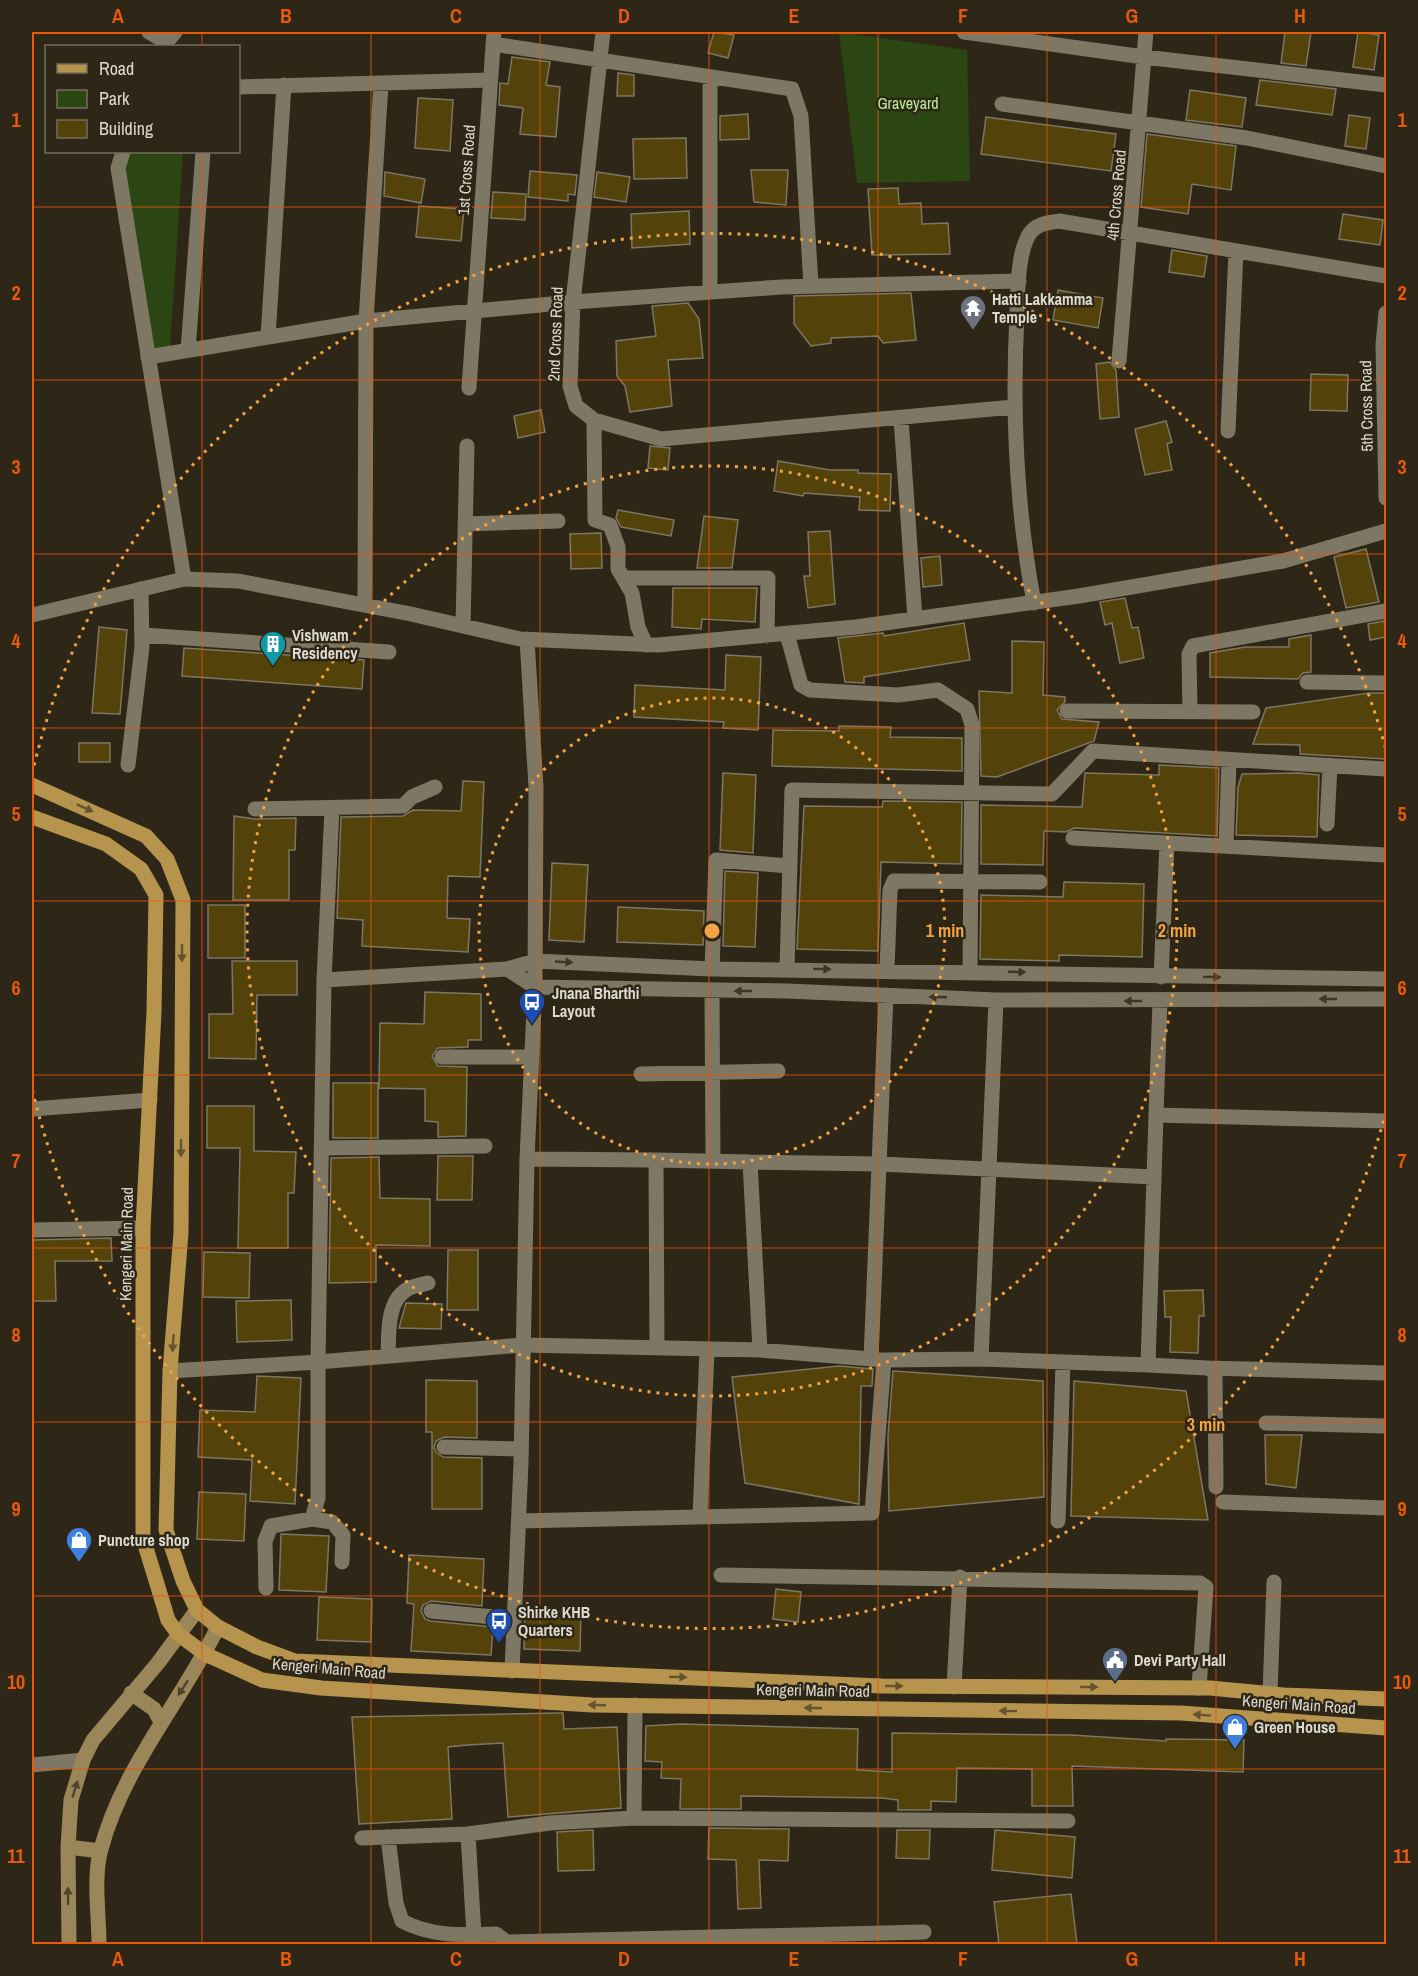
<svg xmlns="http://www.w3.org/2000/svg" width="1418" height="1976" font-family="'Archivo Narrow',sans-serif">
  <style>
    .green { fill: #2b4612 }
    .building { fill: #534209; stroke: #7d7663; stroke-width: 1.5 }
    .lines { fill: none; stroke-linecap: round; stroke-linejoin: round }
    .minor { stroke: #7e7764; stroke-width: 15 }
    .tertiary { stroke: #7e7764; stroke-width: 15 }
    .secondary { stroke: #9a8659; stroke-width: 15 }
    .primary { stroke: #b6944e; stroke-width: 15 }
    .oneway { fill: #64532d }
    .oneway2 { fill: #3e3726 }
    .oneway3 { fill: #4e442b }
    .grid { fill: none; stroke: #e8590c; stroke-width: 1.5; stroke-opacity: 0.55 }
    .ring { fill: none; stroke: #f3a442; stroke-width: 3; stroke-dasharray: 3 6 }
    .labels { text-anchor: middle; stroke-width: 5; stroke-linejoin: round; paint-order: stroke }
    .park-label { font-size: 16px; fill: #b9eb96; stroke: #2e2717 }
    .street-label { font-size: 16px; fill: #ddd9ce; stroke: #2e2717 }
    .poi-label { font-size: 16px; font-weight: bold; fill: #ddd9ce; stroke: #2e2717; text-anchor: start }
    .centre { fill: #f3a442; stroke: #2e2717; stroke-width: 3 }
    .ring-label { font-size: 18px; text-anchor: middle; font-weight: bold; fill: #f3a442; stroke: #2e2717; stroke-width: 5; stroke-linejoin: round; paint-order: stroke }
    .neatline { fill: none; stroke: #e8590c; stroke-width: 2 }
    .grid-label { font-size: 20px; text-anchor: middle; font-weight: bold; fill: #e8590c }
  </style>
  <rect width="100%" height="100%" fill="#2e2717"/>
  <path class="green" d="M839 32 967 50 970 181 857 183Z
    M118 152H183L170 349 153 352Z"/>
  <path class="building" d="M714 32 734 35 728 58 708 53Z
    M1285 32H1311L1306 66 1281 63Z
    M1358 32 1379 35 1374 70 1353 67Z
    M512 57 550 62 546 85 560 87 556 137 520 134 523 108 499 105 500 83 508 84Z
    M618 73 634 75V96H617Z
    M1260 80 1336 89 1332 115 1256 105Z
    M1190 90 1246 98 1242 127 1186 120Z
    M418 98 453 100 450 151 415 148Z
    M748 114 749 139 720 140V116Z
    M1349 115 1370 118 1366 149 1345 146Z
    M986 117 1116 134 1111 171 981 154Z
    M1147 134 1236 146 1231 190 1192 184 1188 214 1141 207Z
    M686 138 687 178 634 179 633 139Z
    M751 170H788L786 205 754 202Z
    M530 171 577 175 575 195 568 194V201L528 197Z
    M385 172 425 179 421 203 384 196Z
    M597 172 630 177 626 202 594 197Z
    M898 188 899 204 921 203 922 224 948 223 950 254 872 255 868 189Z
    M493 192 526 194 525 220 491 218Z
    M419 206 464 209 461 241 416 237Z
    M689 211 690 244 632 248 631 214Z
    M1343 214 1383 220 1380 245 1339 239Z
    M1172 250 1207 256 1204 277 1169 272Z
    M1058 290 1103 298 1098 328 1053 320Z
    M911 293 916 340 883 343 878 336 831 338V343L811 346 794 324V296Z
    M688 303 699 319 703 358 668 360 672 406 630 412 625 386 617 376 616 341 656 336 652 306Z
    M1110 362 1116 370 1119 417 1100 419 1096 364Z
    M1311 374 1348 375 1347 411 1310 410Z
    M541 410 545 432 518 438 514 416Z
    M1166 421 1172 442 1167 444 1172 470 1145 475 1135 429Z
    M650 446 670 448 668 470 648 468Z
    M778 461 830 470H858V473L891 474 890 511 859 510 860 497 804 493 803 496 774 491Z
    M618 510 674 520 671 536 621 527 616 518Z
    M704 516 738 520 732 568H697Z
    M830 531 835 604 808 608 804 576H810L808 532Z
    M601 533 602 568 571 569 570 534Z
    M1366 549 1379 602 1346 608 1334 557Z
    M940 556 942 585 923 587 921 558Z
    M673 588H757L755 622 702 619 701 629 672 627Z
    M1125 598 1132 628 1138 627 1144 658 1120 663 1112 623 1105 625 1100 602Z
    M1384 621 1386 637 1370 640 1368 624Z
    M964 623 970 660 864 677V683L845 682 838 638 883 633 884 636Z
    M99 627 127 630 120 714 92 713Z
    M1311 635V672L1303 673 1298 679 1210 677V653L1245 647H1289V639Z
    M1012 641 1044 642 1043 695 1065 697V702L1057 710 1062 719 1099 722 1094 741 997 777 981 776 979 691 1012 693Z
    M184 648 364 660 362 689 182 676Z
    M726 655 761 657 758 730 723 728 724 722 634 717 635 685 725 690Z
    M1369 693H1386V759L1300 754V745L1253 744 1266 708Z
    M839 726 891 727 890 737 962 738V771L772 766 773 730 839 731Z
    M79 743H110V762H79Z
    M1159 765 1219 768 1217 836 1074 828 1066 832 1044 831 1043 865 981 864V805L1082 807 1085 773 1159 775Z
    M723 773 756 775 753 853 720 850Z
    M1299 773 1319 775 1317 837 1236 835 1238 787 1242 774Z
    M463 781 484 782 480 877 448 876 447 918 470 919 468 952 362 946 363 920 337 918 341 817 403 816 413 810 461 811Z
    M883 801 962 802 961 864 881 862 878 951 797 949 804 806 882 807Z
    M234 816 255 819 296 818 295 850H289V900H233Z
    M552 863 588 865 584 942 549 940Z
    M725 871 758 873 755 947 723 946Z
    M1064 882 1144 884 1142 957 1059 955V961L980 959 981 895 1063 897Z
    M208 905H245V958H208Z
    M618 907 704 911 703 945 617 942Z
    M232 961H297V995H257L256 1059 209 1058V1014H233Z
    M425 992 481 994V1040H468V1047L438 1048 432 1056 438 1066 467 1067 466 1136 438 1137V1122L425 1121V1089L379 1088 380 1023 424 1024Z
    M333 1083H378V1138H333Z
    M207 1106H254V1151L296 1152 294 1193H288V1248H238L240 1148H207Z
    M438 1156H473L472 1200H437Z
    M379 1157 380 1198 430 1199V1246L376 1245V1282L329 1283 331 1158Z
    M111 1238 112 1261H55L56 1301H32V1240Z
    M448 1250H478V1310H447Z
    M204 1252 250 1253 249 1298 203 1297Z
    M1203 1290 1204 1316H1199L1198 1353 1170 1352 1171 1317H1165L1164 1291Z
    M291 1300 292 1340 237 1342 236 1301Z
    M406 1303 442 1304 441 1329 399 1328Z
    M839 1366 873 1369 872 1386H861L859 1504 745 1483 732 1377Z
    M893 1371 1043 1381 1044 1497 889 1511 888 1436Z
    M257 1376 301 1378 295 1504 250 1501 252 1460 198 1457 200 1410 255 1412Z
    M426 1380 477 1381V1438L444 1437 436 1441 434 1447 436 1452 443 1457 482 1458V1509H432V1432H426Z
    M1074 1381 1186 1391 1208 1520 1071 1516Z
    M1265 1435H1302L1296 1488 1266 1484Z
    M199 1492 246 1494 244 1541 197 1539Z
    M281 1534 329 1536 326 1592 279 1590Z
    M409 1555 484 1559 482 1606 431 1601 423 1605 421 1611 425 1619 430 1621 493 1627 491 1655 411 1651 414 1604 407 1603Z
    M776 1589 801 1592 798 1622 773 1619Z
    M319 1597 372 1599 371 1642 317 1640Z
    M525 1611 581 1612 580 1651 524 1649Z
    M557 1713H563L564 1729 617 1727 621 1808 508 1817 503 1743 467 1745 448 1747 452 1819 359 1824 352 1717Z
    M681 1724 858 1729 857 1770 892 1772V1733L1071 1735 1166 1741V1739L1244 1740 1243 1772 1072 1766 1073 1806H1032V1769L957 1768 956 1802 931 1801V1810H898V1800L882 1798 741 1796V1809H680L681 1779 661 1778 662 1762 645 1761 646 1726Z
    M709 1828 789 1829 788 1861 759 1860 761 1908 738 1909 736 1860 708 1859Z
    M593 1830 594 1870 558 1871 557 1832Z
    M897 1830H930L929 1859 896 1858Z
    M995 1830 1075 1837 1072 1878 992 1870Z
    M1071 1894 1077 1944H999L994 1902Z"/>
  <g class="lines">
    <path class="minor" d="M149 32 166 42
      M603 32 573 302 570 386 576 406 594 420 661 439 1014 407
      M964 32 1144 57 1386 85
      M493 44 792 89 801 116 811 286
      M238 87 490 80
      M1002 104 1247 138 1386 166
      M710 292V77
      M268 337 284 85
      M188 350 203 152
      M148 357 366 321 381 84
      M1119 361 1146 32
      M469 388 494 32
      M901 418 915 619
      M594 420 595 520 610 525 618 547V569L632 593 638 627 646 645
      M1228 431 1236 251
      M465 524 558 521
      M625 578H768L767 636
      M184 579 238 581 411 614 520 639 658 645 856 627 1079 596 1283 561 1386 531
      M1034 603C1016 508 1012 410 1017 314 1018 291 1017 253 1030 233 1037 223 1049 223 1059 221L1386 276
      M365 605 366 321 573 302 781 287 1019 281
      M463 626 467 446
      M787 634 801 685 810 690 898 695 938 690 967 709 972 725 970 971
      M142 635 389 652
      M1307 682 1386 683
      M1067 711 1253 712
      M1190 712 1189 654 1193 646 1386 611
      M128 765 142 647 141 589
      M255 809 403 806 412 797 435 787
      M1327 824 1330 766
      M1073 838 1167 843
      M1226 846 1229 760
      M507 969 535 987 787 991 996 1000 1386 999
      M712 969 716 860 789 866
      M787 969 792 790 1052 794 1093 751 1386 769
      M887 970 890 890 894 881 1040 882
      M1161 977 1167 843 1386 855
      M324 980 507 969 535 961 712 969 1386 979
      M712 992 713 1160
      M1160 1001 1156 1115 1386 1121
      M442 1057H531
      M641 1074 778 1071
      M32 1109 150 1100
      M321 1148 485 1146
      M527 1159 656 1160
      M750 1162 880 1164 1154 1177
      M32 1230 143 1228
      M657 1347 656 1160 750 1162 760 1350
      M388 1356C389 1336 386 1303 406 1290 411 1286 421 1285 428 1283
      M871 1359 886 995
      M981 1359 996 1000
      M1148 1365 1208 1368 1215 1372 1216 1487
      M1208 1368 1386 1373
      M170 1371 318 1362 324 980 332 808
      M1266 1423 1386 1426
      M444 1447 521 1449
      M1223 1502 1386 1508
      M700 1516 707 1350
      M312 1519 332 1522 343 1535 342 1562
      M519 1521 872 1513 884 1360
      M1058 1521 1063 1363
      M721 1575 1200 1583 1206 1587 1199 1688
      M266 1588 265 1541 271 1526 312 1519 318 1498V1362L523 1345 760 1350 884 1360 981 1359 1148 1365 1156 1115
      M431 1611 514 1619
      M512 1671 521 1463 527 1159 535 987 536 787 527 639
      M954 1687 960 1577
      M1270 1694 1274 1582
      M32 1765 83 1760
      M634 1818 635 1705
      M468 1834 474 1935
      M388 1837 396 1903 402 1921C432 1937 463 1935 496 1934L509 1944
      M362 1838 468 1834 550 1823 634 1818 1068 1821
      M509 1942 924 1932"/>
    <path class="tertiary" d="M163 46 175 32
      M1386 313 1383 345 1386 498
      M32 615 184 579 118 168 123 152"/>
    <path class="secondary" d="M131 1693 154 1709 161 1722
      M68 1847 100 1851
      M69 1944 68 1847 71 1800 83 1760 93 1740 158 1663 197 1610
      M99 1944C99 1916 93 1875 101 1849 123 1767 181 1702 218 1627"/>
    <path class="primary" d="M32 785 146 836 167 859 183 900 181 1233 170 1371 166 1530 183 1581 197 1610 218 1627 257 1647 295 1661 882 1686 1210 1688 1284 1695 1386 1699
      M32 817 106 844 141 869 156 895 154 1012 143 1228V1538L168 1620 178 1634 205 1654 262 1680 321 1688 592 1705 1181 1713 1386 1728"/>
  </g>
  <defs><path id="oneway-solid" d="M-6-.8H1V-3.2L6.5 0L1 3.2V.8H-6Z" transform="scale(1.5)"/></defs>
  <g class="oneway">
    <use href="#oneway-solid" transform="translate(85 808) rotate(24)"/>
    <use href="#oneway-solid" transform="translate(182 953) rotate(90)"/>
    <use href="#oneway-solid" transform="translate(181 1148) rotate(90)"/>
    <use href="#oneway-solid" transform="translate(173 1343) rotate(94)"/>
    <use href="#oneway-solid" transform="translate(678 1677) rotate(2)"/>
    <use href="#oneway-solid" transform="translate(894 1686)"/>
    <use href="#oneway-solid" transform="translate(1089 1687)"/>
    <use href="#oneway-solid" transform="translate(597 1705) rotate(-178)"/>
    <use href="#oneway-solid" transform="translate(813 1708) rotate(-179)"/>
    <use href="#oneway-solid" transform="translate(1008 1711) rotate(-179)"/>
    <use href="#oneway-solid" transform="translate(1202 1715) rotate(-176)"/>
  </g>
  <g class="oneway2">
    <use href="#oneway-solid" transform="translate(564 962) rotate(3)"/>
    <use href="#oneway-solid" transform="translate(822 969) rotate(1)"/>
    <use href="#oneway-solid" transform="translate(1017 972) rotate(2)"/>
    <use href="#oneway-solid" transform="translate(1212 977) rotate(1)"/>
    <use href="#oneway-solid" transform="translate(743 991) rotate(180)"/>
    <use href="#oneway-solid" transform="translate(938 997) rotate(-178)"/>
    <use href="#oneway-solid" transform="translate(1328 999) rotate(180)"/>
    <use href="#oneway-solid" transform="translate(1133 1001) rotate(-180)"/>
  </g>
  <g class="oneway3">
    <use href="#oneway-solid" transform="translate(183 1688) rotate(123)"/>
    <use href="#oneway-solid" transform="translate(75 1789) rotate(-73)"/>
    <use href="#oneway-solid" transform="translate(68 1896) rotate(-91)"/>
  </g>
  <path class="grid" d="M202 32V46M371 32V1944M540 32V1944M709 32V1944M878 32V1944M1047 32V1944M1216 32V1944M202 152V1944M32 207H1386M32 380H1386M32 554H1386M32 728H1386M32 901H1386M32 1075H1386M32 1248H1386M32 1422H1386M32 1596H1386M32 1769H1386"/>
  <g class="ring">
    <circle cx="712" cy="931" r="233"/>
    <circle cx="712" cy="931" r="465"/>
    <path d="M1386 1112A698 698 0 0 1 32 1088M32 774A698 698 0 0 1 1386 750"/>
  </g>
  <defs>
    <g id="temple-pin" transform="scale(1.35)"><path d="M0 17L-7.5 6A9.5 9.5 0 1 1 7.5 6Z" fill="#6b7280" stroke="#2e2717"/><path d="M0-6L5-2H3V0L6.5 2.5H4V6H1.5V3h-3V6H-4V2.5H-6.5L-3 0V-2H-5Z" fill="#fff"/></g>
    <g id="building-pin" transform="scale(1.35)"><path d="M0 17L-7.5 6A9.5 9.5 0 1 1 7.5 6Z" fill="#0f9aa8" stroke="#2e2717"/><path d="M-4-6H4V6H1V3H-1V6H-4ZM-2.5-4.3h1.7v1.8h-1.7ZM.8-4.3h1.7v1.8H.8ZM-2.5-1h1.7V.8h-1.7ZM.8-1h1.7V.8H.8Z" fill="#fff"/></g>
    <g id="bus-pin" transform="scale(1.35)"><path d="M0 17L-7.5 6A9.5 9.5 0 1 1 7.5 6Z" fill="#1a4fb4" stroke="#2e2717"/><path d="M-5-6H5V4H4V6H2V4H-2V6H-4V4H-5ZM-3.5-4V0h7V-4ZM-3.5 1.2v1.5H-2V1.2ZM2 1.2v1.5H3.5V1.2Z" fill="#fff"/></g>
    <g id="shop-pin" transform="scale(1.35)"><path d="M0 17L-7.5 6A9.5 9.5 0 1 1 7.5 6Z" fill="#3f7fe0" stroke="#2e2717"/><path d="M-5-2.5h2.3a2.7 3.5 0 0 1 5.4 0H5L5.5 6h-11ZM-1.5-2.5h3a1.5 2.3 0 0 0-3 0Z" fill="#fff"/></g>
    <g id="civic-pin" transform="scale(1.35)"><path d="M0 17L-7.5 6A9.5 9.5 0 1 1 7.5 6Z" fill="#5c6f8a" stroke="#2e2717"/><path d="M-.6-6.5H3V-4.5H.6V-3L4-1V1h2V6H-6V1h2V-1L-.6-3ZM-1.2 2.5V6h2.4V2.5Z" fill="#fff"/></g>
  </defs>
  <g fill-rule="evenodd">
    <use href="#temple-pin" x="973" y="308"/>
    <use href="#building-pin" x="273" y="644"/>
    <use href="#bus-pin" x="532" y="1002"/>
    <use href="#shop-pin" x="79" y="1540"/>
    <use href="#bus-pin" x="499" y="1621"/>
    <use href="#civic-pin" x="1115" y="1660"/>
    <use href="#shop-pin" x="1235" y="1727"/>
  </g>
  <g class="labels">
    <g class="park-label">
      <text x="908" y="109">Graveyard</text>
    </g>
    <g class="street-label">
      <text transform="translate(466 170) rotate(-86)" y="6">1st Cross Road</text>
      <text transform="translate(1116 195) rotate(-85)" y="6">4th Cross Road</text>
      <text transform="translate(555 334) rotate(-88)" y="6">2nd Cross Road</text>
      <text transform="translate(1366 406) rotate(-91)" y="6">5th Cross Road</text>
      <text transform="translate(126 1244) rotate(-89)" y="6">Kengeri Main Road</text>
      <text transform="translate(329 1668) rotate(5)" y="6">Kengeri Main Road</text>
      <text transform="translate(813 1690) rotate(1)" y="6">Kengeri Main Road</text>
      <text transform="translate(1299 1704) rotate(4)" y="6">Kengeri Main Road</text>
    </g>
    <g class="poi-label">
      <text x="992" y="305">Hatti Lakkamma<tspan x="992" dy="18">Temple</tspan></text>
      <text x="292" y="641">Vishwam<tspan x="292" dy="18">Residency</tspan></text>
      <text x="552" y="999">Jnana Bharthi<tspan x="552" dy="18">Layout</tspan></text>
      <text x="98" y="1546">Puncture shop</text>
      <text x="518" y="1618">Shirke KHB<tspan x="518" dy="18">Quarters</tspan></text>
      <text x="1134" y="1666">Devi Party Hall</text>
      <text x="1254" y="1733">Green House</text>
    </g>
  </g>
  <circle cx="712" cy="931" r="9" class="centre"/>
  <g class="ring-label">
    <text x="945" y="937">1 min</text>
    <text x="1177" y="937">2 min</text>
    <text x="1206" y="1431">3 min</text>
  </g>
  <rect width="1418" height="1976" fill="none" stroke="#2e2717" stroke-width="66"/>
  <rect x="45" y="45" width="195" height="108" fill="#2e2717" stroke="#746e60" stroke-width="1.5"/>
  <rect x="57" y="64" width="30" height="9" fill="#b6944e" stroke="#746e60" stroke-width="1.5"/>
  <text x="99" y="75" font-size="18" fill="#ddd9ce">Road</text>
  <rect x="57" y="90" width="30" height="18" fill="#2b4612" stroke="#746e60" stroke-width="1.5"/>
  <text x="99" y="105" font-size="18" fill="#ddd9ce">Park</text>
  <rect x="57" y="120" width="30" height="18" fill="#534209" stroke="#746e60" stroke-width="1.5"/>
  <text x="99" y="135" font-size="18" fill="#ddd9ce">Building</text>
  <rect x="33" y="33" width="1352" height="1910" class="neatline"/>
  <g class="grid-label">
    <text x="118" y="23">A</text>
    <text x="286" y="23">B</text>
    <text x="456" y="23">C</text>
    <text x="624" y="23">D</text>
    <text x="794" y="23">E</text>
    <text x="963" y="23">F</text>
    <text x="1132" y="23">G</text>
    <text x="1300" y="23">H</text>
    <text x="16" y="127">1</text>
    <text x="1402" y="127">1</text>
    <text x="16" y="300">2</text>
    <text x="1402" y="300">2</text>
    <text x="16" y="474">3</text>
    <text x="1402" y="474">3</text>
    <text x="16" y="648">4</text>
    <text x="1402" y="648">4</text>
    <text x="16" y="821">5</text>
    <text x="1402" y="821">5</text>
    <text x="16" y="995">6</text>
    <text x="1402" y="995">6</text>
    <text x="16" y="1168">7</text>
    <text x="1402" y="1168">7</text>
    <text x="16" y="1342">8</text>
    <text x="1402" y="1342">8</text>
    <text x="16" y="1516">9</text>
    <text x="1402" y="1516">9</text>
    <text x="16" y="1689">10</text>
    <text x="1402" y="1689">10</text>
    <text x="16" y="1863">11</text>
    <text x="1402" y="1863">11</text>
    <text x="118" y="1966">A</text>
    <text x="286" y="1966">B</text>
    <text x="456" y="1966">C</text>
    <text x="624" y="1966">D</text>
    <text x="794" y="1966">E</text>
    <text x="963" y="1966">F</text>
    <text x="1132" y="1966">G</text>
    <text x="1300" y="1966">H</text>
  </g>
</svg>
